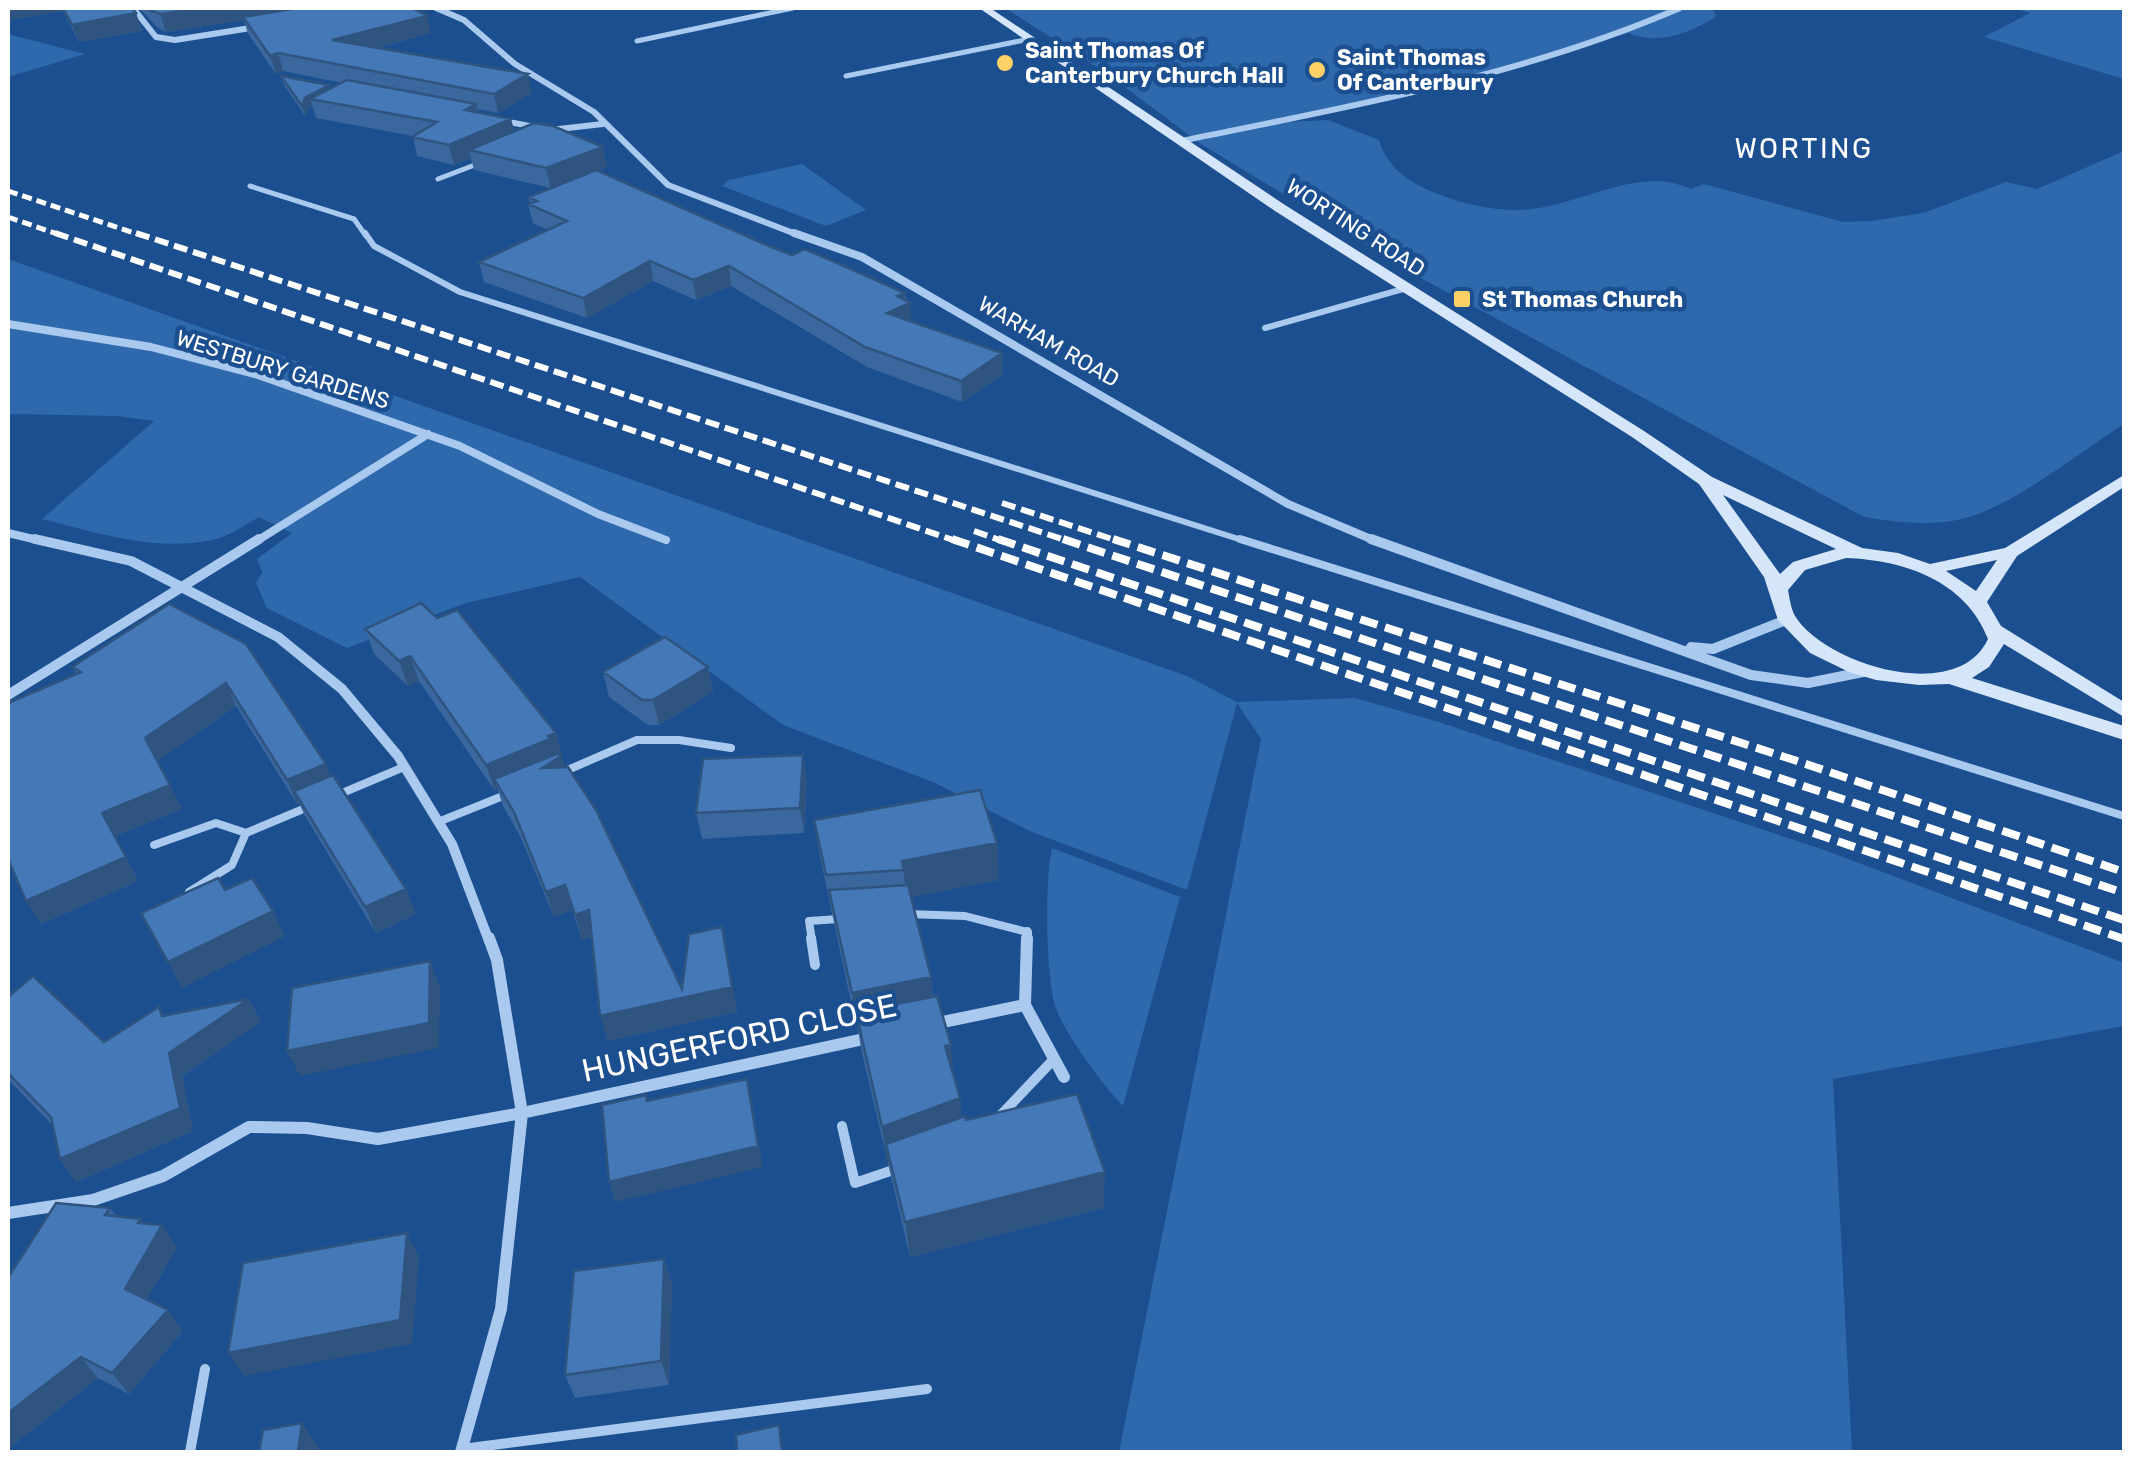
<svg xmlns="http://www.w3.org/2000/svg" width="2132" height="1460" font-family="Rubik,sans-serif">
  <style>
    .green { fill: #2e69ad }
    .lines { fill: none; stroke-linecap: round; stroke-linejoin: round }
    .lane-far3 { stroke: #a9c9ee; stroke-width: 5 }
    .lane-far2 { stroke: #a9c9ee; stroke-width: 6 }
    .lane-far1 { stroke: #a9c9ee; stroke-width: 8 }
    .lane { stroke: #a9c9ee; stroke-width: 10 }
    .street-far3 { stroke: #a9c9ee; stroke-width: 6 }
    .street-far2 { stroke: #a9c9ee; stroke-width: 8 }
    .street-far1 { stroke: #a9c9ee; stroke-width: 10 }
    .street { stroke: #a9c9ee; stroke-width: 12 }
    .secondary { fill: #d6e6fa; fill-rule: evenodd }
    .rail-far2 { stroke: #fff; stroke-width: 5; stroke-dasharray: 10 5; stroke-linecap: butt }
    .rail-far1 { stroke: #fff; stroke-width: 6; stroke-dasharray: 14 6; stroke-linecap: butt }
    .rail { stroke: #fff; stroke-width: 8; stroke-dasharray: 18 8; stroke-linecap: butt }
    .wall { fill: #3a679d }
    .shaded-wall { fill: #305480 }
    .building { fill: #4478b7; stroke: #305480; stroke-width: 2.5 }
    .poi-dot { fill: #ffd166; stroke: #1b4f8f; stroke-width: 4 }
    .labels { text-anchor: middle; stroke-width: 9; stroke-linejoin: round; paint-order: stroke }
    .far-poi-label { font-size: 22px; font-weight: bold; fill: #fff; stroke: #1b4f8f; text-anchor: start }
    .far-street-label { font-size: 22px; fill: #fff; stroke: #1b4f8f }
    .far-quarter-label { font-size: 28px; letter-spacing: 2.5px; fill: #fff; stroke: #1b4f8f }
    .near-street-label { font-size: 32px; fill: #fff; stroke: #1b4f8f }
  </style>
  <rect width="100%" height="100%" fill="#1b4f8f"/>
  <path class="green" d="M1005 8H1713L1716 17C1688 33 1660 46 1628 33L1459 83 1289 122 1328 120 1379 140C1387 167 1407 181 1433 192 1464 205 1504 214 1539 208 1588 200 1643 166 1691 189L1704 184 1843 222 1871 221 1923 213 2006 182 2037 189 2124 151V424C2080 452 2007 511 1957 520 1925 526 1895 522 1864 517L1421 278 1201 144 1106 73Z
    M2014 8H2124V79L1984 37 2030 13Z
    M8 34 85 54 8 77Z
    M802 164 866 210 826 226 722 186 729 180Z
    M8 259 1187 676 1237 702 1355 698 1439 722 1827 851 2124 963V1026L1833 1079 1852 1452H1119L1261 739 1237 703 1187 890 1032 832 933 782 783 725 580 577 466 603 347 648 267 608 256 583 262 572 257 559 292 533 259 517C245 525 231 535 216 539 158 553 98 533 42 519L154 421 117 416 8 414Z
    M1052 848 1180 897 1123 1106C1103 1085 1068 1038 1057 1011 1045 982 1045 879 1052 848Z"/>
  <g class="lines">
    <path class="lane-far3" d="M637 41 793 8
      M846 76 1030 39
      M438 179 480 163
      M250 186 354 219 366 236"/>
    <path class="lane-far2" d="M365 233 374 246 460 292 1248 542
      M1265 328 1403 289"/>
    <path class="lane-far1" d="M1240 539 2124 816
      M563 772 637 740H679L731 748
      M335 796 404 767
      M438 822 508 794
      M154 845 216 823 246 833 308 807
      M189 892 232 865 246 833
      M908 914 965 916 1027 932
      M812 941 809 921 839 919"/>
    <path class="lane" d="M811 938 815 965
      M999 1117 1054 1059
      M842 1126 855 1183 899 1168
      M462 1449 927 1389
      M190 1452 205 1369"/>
    <path class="street-far3" d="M133 8 156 37 175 40 257 27
      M436 8 464 20 515 64 594 112 668 185 801 236
      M499 120 550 130 603 124
      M1181 141C1351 106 1520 77 1680 8"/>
    <path class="street-far2" d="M794 233 862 257 1288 504 1378 542
      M8 324 151 347 258 375 460 446 598 514 666 540
      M8 533 46 542
      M255 542 428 434"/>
    <path class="street-far1" d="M35 539 131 561 278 637 342 689 398 756 452 844 489 941
      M1371 539 1751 675 1808 683 1868 671
      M1691 647 1713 649 1786 620
      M8 695 259 539
      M1027 941V932"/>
    <path class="street" d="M1027 938 1025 1005 1064 1077
      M933 1024 1025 1005
      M8 1213 93 1200 163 1176 249 1127 307 1128 378 1139 522 1113 873 1037
      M461 1452 501 1309 522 1113 497 960 489 938"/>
    <path class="secondary" d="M979 8H990L1285 205 1644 431 1712 477 1862 548 1898 553 1930 564 2005 548 2124 475V487L2017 556 1987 602 2001 626 2124 702V717L2004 644 1989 667 1972 678 2124 726V740L1949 684 1919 685 1876 680 1849 672 1810 653 1778 620 1764 577 1699 484 1632 437 1275 211ZM1723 495 1836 549 1793 562 1780 574ZM1846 558C1904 560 1966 581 1988 639 1958 704 1830 666 1797 619 1791 611 1790 600 1788 590L1805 570ZM1997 560 1976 591 1946 571Z"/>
    <path class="rail-far2" d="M8 191 143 236
      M8 217 63 236"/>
    <path class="rail-far1" d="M55 233 959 542
      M136 233 1071 542
      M1002 503 1121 542
      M974 531 1005 542"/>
    <path class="rail" d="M952 539 2124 939
      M998 539 2124 920
      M1063 539 2124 893
      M1113 539 1794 760 2124 872"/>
  </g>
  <path class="wall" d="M8 8H132L136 13 142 31 79 42 63 11 10 20Z
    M139 8H412L431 33 377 48 532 93 498 113 477 109 478 113 511 119 514 131 607 167 597 171 769 246 905 293 911 321 1002 353 1003 374 962 402 867 367 731 286 696 300 653 281 587 318 484 282 479 262 548 230 533 223 528 204H530L529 197 550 188 474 170 471 158 454 165 417 156 413 136 316 118 312 105 308 108 305 116 284 85 281 76 330 89 342 83 283 71 276 74 248 34 244 20 166 32 158 28Z
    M169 604 331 776 416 914 376 933 305 816 299 803 297 804 236 706 157 761 182 809 115 836 138 881 41 924 26 901 76 674 72 667Z
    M365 629 556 733 564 767 682 989 722 927 737 1012 608 1041 600 1016 592 937 582 940 572 910 554 917 521 838 502 804 498 789 495 791 419 681 408 686 374 654Z
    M708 667 713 692 659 725H648L609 697 603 672Z
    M807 780 804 833 702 839 696 813Z
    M814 820 997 843 999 880 911 897 931 977 933 997 960 1098 961 1117 1104 1208 910 1257 861 1049 858 1029 857 1030 820 857Z
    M8 997 104 1042 159 1007 164 1016 249 999 261 1022 182 1076 193 1131 76 1182 60 1159 53 1126 8 1079Z
    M110 1208 116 1216 143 1223 162 1225 177 1247 147 1299 168 1310 183 1331 129 1394 98 1378 8 1449Z
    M664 1259 672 1284 669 1385 575 1398 565 1375Z"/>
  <path class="shaded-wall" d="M8 8H61L63 11 10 20Z
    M204 8H324L166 32 160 14Z
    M136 13 142 31 79 42 72 25Z
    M427 16 431 33 338 58 332 40Z
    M278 53 283 71 276 74 270 56Z
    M528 74 532 93 498 113 494 94Z
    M329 85 332 95 310 99 312 105 308 108 305 116 302 106 305 98Z
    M476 104 481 124 465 110Z
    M511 119 516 138 469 150 471 158 454 165 449 145Z
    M603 147 607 167 551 189 546 168Z
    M650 261 653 281 587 318 583 298Z
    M729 266 731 286 696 300 693 280Z
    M905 293V305L910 303 912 324 887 313 897 296Z
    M1002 353 1003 374 962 402 961 381Z
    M410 656 419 681 408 686 399 661Z
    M708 667 713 692 659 725 653 700Z
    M226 683 236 706 157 761 145 738Z
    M556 733 568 781 494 779 498 789 495 791 486 765Z
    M803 755 807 780 804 833 800 808Z
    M326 764 335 788 294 791 299 803 297 804 287 780Z
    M170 785 182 809 115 836 138 881 41 924 26 901 102 813Z
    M997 843 999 880 907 898 902 861Z
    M565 885 572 910 554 917 546 892Z
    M406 889 416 914 376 933 365 907Z
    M589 910 596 935 582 940 575 915Z
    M273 911 285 936 182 988 168 962Z
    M722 927 737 1012 608 1041 600 1016 732 987Z
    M430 961 440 987 439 1048 300 1076 287 1051Z
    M931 977 934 1014 856 1012 858 1029 857 1030 852 993Z
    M249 999 261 1022 182 1076 193 1131 76 1182 60 1159 169 1053Z
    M951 1045 954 1081 945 1046Z
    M747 1079 763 1167 615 1202 609 1182Z
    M960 1098 963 1134 886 1144 889 1162 887 1163 882 1127Z
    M1105 1172 1104 1208 910 1257 905 1222Z
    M140 1219 154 1239 162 1225 177 1247 141 1310 125 1289 138 1223Z
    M407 1233 419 1257 412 1344 244 1376 228 1353Z
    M664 1259 672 1284 669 1385 661 1361Z
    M168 1310 183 1331 129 1394 112 1373Z
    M81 1357 98 1378 8 1449V1413Z
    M302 1423 322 1452H298Z"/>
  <path class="building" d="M63 8H132L136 13 72 25Z
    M149 8H204L160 14 151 11Z
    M298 8H412L427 16 332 40 528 74 494 94 278 53 270 56 243 17Z
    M281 76 329 85 305 98 302 106Z
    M347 80 476 104 465 110 511 119 449 145 412 137 437 122 310 99Z
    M534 123 553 126 603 147 546 168 469 150Z
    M596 170 769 246 792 255 805 249 905 293 897 296 910 303 887 313 1002 353 961 381 865 347 729 266 693 280 650 261 583 298 479 262 567 221 528 204 537 201 529 197Z
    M421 603 437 618 457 610 556 733 548 736 550 739 486 765 410 656 399 661 365 629Z
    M169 604 246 644 326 764 287 780 226 683 145 738 170 785 102 813 126 857 26 901 8 859V703L81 672 72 667Z
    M665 637 708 667 653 700H642L603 672Z
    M559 753 561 756 542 768 568 767 596 810 682 989 689 934 722 927 732 987 600 1016 589 910 575 915 565 885 546 892 514 812 494 779Z
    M803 755 800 808 696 813 703 759Z
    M333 775 406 889 365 907 294 791Z
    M980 790 997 843 902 861 904 870 826 875 814 820Z
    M218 878 225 890 252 878 273 911 168 962 141 913Z
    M908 885 931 977 852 993 829 890Z
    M430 961 429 1023 287 1051 292 988Z
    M33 976 104 1042 159 1007 162 1016 249 999 169 1053 180 1108 60 1159 51 1117 8 1073V997Z
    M937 996 951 1045 945 1046 960 1098 882 1127 856 1012Z
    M747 1079 758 1146 609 1182 602 1105 646 1095 647 1101Z
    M1077 1094 1105 1172 905 1222 886 1144 965 1116 966 1120Z
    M56 1203 110 1208 105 1215 140 1219 138 1223 162 1225 125 1289 168 1310 112 1373 81 1357 8 1413V1278Z
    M407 1233 400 1320 228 1353 243 1263Z
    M664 1259 661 1361 565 1375 574 1271Z
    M302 1423 298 1452H259L263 1430Z
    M779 1425 782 1452H737L736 1435Z"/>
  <g class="poi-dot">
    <circle cx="1005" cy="63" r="10"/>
    <circle cx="1317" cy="70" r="10"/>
    <rect x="1452" y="289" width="20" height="20" rx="5"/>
  </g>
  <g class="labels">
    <g class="far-poi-label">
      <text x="1025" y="58">Saint Thomas Of<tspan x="1025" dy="25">Canterbury Church Hall</tspan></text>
      <text x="1337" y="65">Saint Thomas<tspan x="1337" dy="25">Of Canterbury</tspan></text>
      <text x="1482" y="307">St Thomas Church</text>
    </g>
    <g class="far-street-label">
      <text transform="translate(1356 227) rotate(33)" y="8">WORTING ROAD</text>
      <text transform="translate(1049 341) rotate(30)" y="8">WARHAM ROAD</text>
      <text transform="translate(283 369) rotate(17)" y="8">WESTBURY GARDENS</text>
    </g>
    <g class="far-quarter-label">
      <text x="1804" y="158">WORTING</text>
    </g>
    <g class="near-street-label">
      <text transform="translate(739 1038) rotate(-12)" y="11">HUNGERFORD CLOSE</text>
    </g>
  </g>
  <rect width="2132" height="1460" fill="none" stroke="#ffffff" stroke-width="20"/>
</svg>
